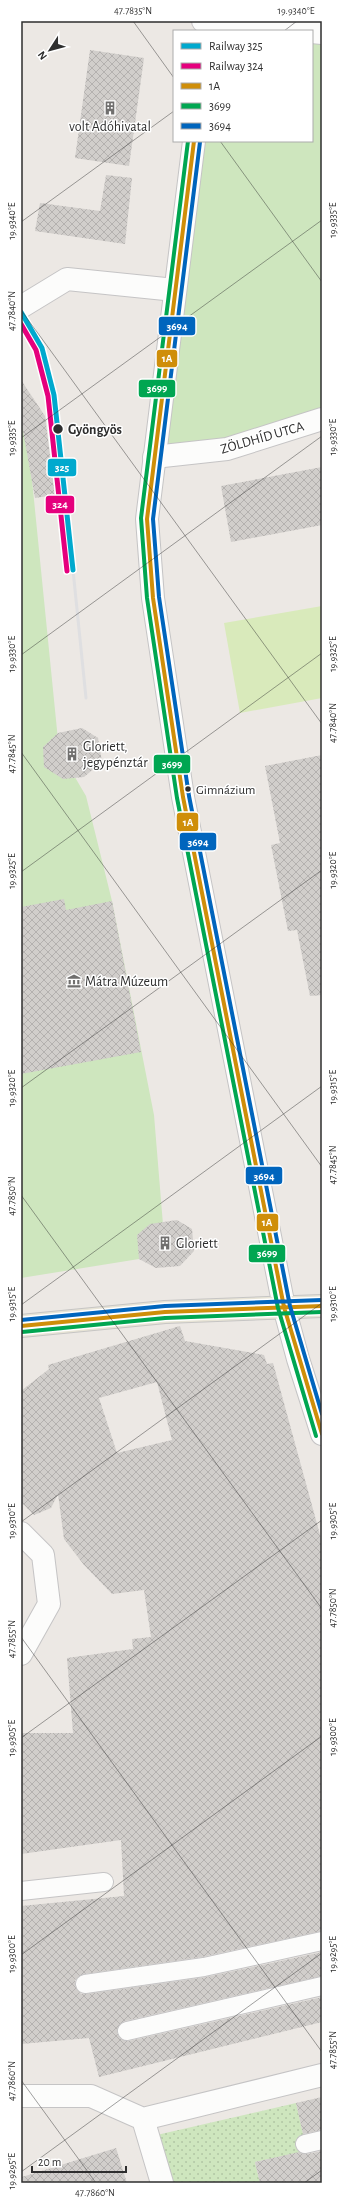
<svg xmlns="http://www.w3.org/2000/svg" width="343" height="2204" font-family="'Alegreya Sans',sans-serif">
  <style>
    .grass { fill: url(#grass-dots) }
    .park { fill: #cee6be }
    .pitch { fill: #d9eabb }
    .building { fill: url(#building-cross-hatch); fill-rule: evenodd }
    .lines { fill: none; stroke-linecap: round; stroke-linejoin: round }
    .lane-casing { stroke: #c5c4c5; stroke-width: 20 }
    .street-casing { stroke: #c5c4c5; stroke-width: 24 }
    .secondary-casing { stroke: #c5c4c5; stroke-width: 24 }
    .primary-casing { stroke: #c6c5c4; stroke-width: 24 }
    .lane { stroke: #fcfcfb; stroke-width: 18 }
    .street { stroke: #fcfcfb; stroke-width: 22 }
    .secondary { stroke: #fcfcfb; stroke-width: 22 }
    .primary { stroke: #e8e4d6; stroke-width: 22 }
    .rail { stroke: #dfdfe1; stroke-width: 3 }
    .bus-1-casing { stroke: #fff; stroke-width: 7 }
    .bus-2-casing { stroke: #fff; stroke-width: 7 }
    .bus-3-casing { stroke: #fff; stroke-width: 7 }
    .bus-1 { stroke: #cf8e09; stroke-width: 4 }
    .bus-2 { stroke: #00a651; stroke-width: 4 }
    .bus-3 { stroke: #0065bd; stroke-width: 4 }
    .rail-1-casing { stroke: #fff; stroke-width: 8 }
    .rail-2-casing { stroke: #fff; stroke-width: 8 }
    .rail-1 { stroke: #00a9ce; stroke-width: 5 }
    .rail-2 { stroke: #e5007d; stroke-width: 5 }
    .ticks { fill: none; stroke: #2e2e2e; stroke-width: 1; stroke-opacity: 0.45 }
    .stop-dot { fill: #2e2e2e; stroke: #fff; stroke-width: 1.5 }
    .labels { text-anchor: middle; stroke-width: 3; stroke-linejoin: round; paint-order: stroke }
    .bus-label { font-size: 13px; fill: #2e2e2e; stroke: #fff; text-anchor: start }
    .poi-label { font-size: 14px; fill: #2e2e2e; stroke: #fff; text-anchor: start }
    .stop-label { font-size: 14px; font-weight: bold; fill: #2e2e2e; stroke: #fff; text-anchor: start }
    .street-label { font-size: 14px; fill: #2e2e2e; stroke: #fff }
    .line-badge { stroke: #fff; stroke-width: 1.5 }
    .badge-label { font-size: 11px; text-anchor: middle; font-weight: bold; fill: #fff }
    .neatline { fill: none; stroke: #2e2e2e; stroke-width: 1.5 }
    .ticks-label { font-size: 10px; text-anchor: middle; fill: #2e2e2e }
  </style>
  <defs>
    <pattern id="grass-dots" width="8" height="8" patternUnits="userSpaceOnUse"><rect width="8" height="8" fill="#cee6be"/><path d="M2 2h.1M6 6h.1" fill="none" stroke="#b1c6a4" stroke-width="1.8" stroke-linecap="round"/></pattern>
    <pattern id="building-cross-hatch" width="8" height="8" patternUnits="userSpaceOnUse"><rect width="8" height="8" fill="#d1cecb"/><path d="M0 0l8 8M0 8l8-8" fill="none" stroke="#b4b1af"/></pattern>
  </defs>
  <rect width="100%" height="100%" fill="#ece8e4"/>
  <path class="grass" d="M296 2103 307 2151 255 2162 260 2183H162L148 2137Z"/>
  <path class="park" d="M312 32 322 33V419L154 457 194 141H312Z
    M21 415 32 480 59 750 86 796 112 901 154 1115 165 1249 139 1259 21 1278Z"/>
  <path class="pitch" d="M322 606V698L240 713 224 623Z"/>
  <path class="building" d="M90 50 144 58 129 166 75 158Z
    M106 175 132 178 125 244 35 231 40 203 100 211Z
    M21 380 45 416 55 495 35 498 21 420Z
    M322 467V525L231 542 221 486Z
    M82 728 98 738 102 762 84 777 63 779 44 767 43 747 58 733Z
    M322 755V995L310 996 297 930 288 931 271 845 280 843 265 766Z
    M64 899 66 910 112 901 141 1052 21 1074V907Z
    M177 1220 192 1229 194 1251 180 1266 156 1268 139 1259 137 1235 150 1224Z
    M180 1326 185 1341 264 1355 267 1364 273 1363 322 1542V1931L202 1957 84 1974 75 1980V1986L81 1994H86L206 1977 322 1952V1976L125 2021 120 2024 117 2033 120 2038 129 2041 322 1997V2022L99 2077 89 2038 21 2044V1906L124 1896 121 1840 21 1854V1733H73L67 1658 133 1649 132 1639 151 1637 144 1590 112 1594 84 1565 64 1539 58 1494 51 1508 34 1515 21 1502V1391L49 1369 48 1365ZM157 1382 172 1440 117 1453 99 1398Z
    M322 2097V2130L303 2134 296 2103Z
    M116 2148 127 2183H23L22 2177Z
    M322 2151V2183H260L255 2162 299 2152 307 2154Z"/>
  <g class="lines">
    <g class="lane-casing">
      <path id="lane" d="M21 1891 104 1882
        M85 1984 204 1967 322 1941
        M127 2031 322 1986
        M305 2144 322 2140"/>
    </g>
    <g class="street-casing">
      <path id="street" d="M203 21 303 31
        M312 32 322 33
        M21 307 67 279 175 290
        M154 457 227 449 322 419
        M21 1533 43 1555 49 1604 21 1654
        M21 2096H91L143 2119 322 2075
        M143 2119 162 2183"/>
    </g>
    <g class="secondary-casing">
      <path id="secondary" d="M208 31 209 21
        M194 141 147 519 153 598 183 797 284 1307 298 1359 322 1434"/>
    </g>
    <g class="primary-casing">
      <path id="primary" d="M21 1326 165 1312 322 1306"/>
    </g>
    <use href="#lane" class="lane"/>
    <use href="#street" class="street"/>
    <use href="#secondary" class="secondary"/>
    <use href="#primary" class="primary"/>
    <path class="rail" d="M73 570 86 698"/>
    <g class="bus-1-casing">
      <path id="bus-1" d="M194 141 147 519 153 598 183 797 284 1307 322 1434
        M21 1326 165 1312 322 1306"/>
    </g>
    <g class="bus-2-casing">
      <path id="bus-2" d="M188 141 141 518 147 598 177 798 278 1308 316 1436
        M22 1332 165 1318 322 1312"/>
    </g>
    <g class="bus-3-casing">
      <path id="bus-3" d="M200 142 153 519 159 597 189 796 290 1306 322 1414
        M21 1320 165 1306 322 1300"/>
    </g>
    <use href="#bus-1" class="bus-1"/>
    <use href="#bus-2" class="bus-2"/>
    <use href="#bus-3" class="bus-3"/>
    <g class="rail-1-casing">
      <path id="rail-1" d="M21 312 42 348 54 395 73 570"/>
    </g>
    <g class="rail-2-casing">
      <path id="rail-2" d="M21 324 36 350 48 396 67 571"/>
    </g>
    <use href="#rail-1" class="rail-1"/>
    <use href="#rail-2" class="rail-2"/>
  </g>
  <path class="ticks" d="M133 21 174 78M284 31 297 21M220 141 322 282M21 222 174 111M21 310 322 724M21 438 322 220M21 655 322 436M21 752 322 1167M21 872 322 653M21 1088 322 870M21 1195 322 1609M21 1305 322 1086M21 1522 322 1303M21 1637 322 2052M21 1738 322 1520M21 1955 322 1736M21 2080 96 2183M21 2172 322 1953M304 2183 322 2170"/>
  <defs>
    <g id="building-bare" transform="scale(1.08)"><path d="M-4-6H4V6H1V3H-1V6H-4ZM-2.5-4.3h1.7v1.8h-1.7ZM.8-4.3h1.7v1.8H.8ZM-2.5-1h1.7V.8h-1.7ZM.8-1h1.7V.8H.8Z" fill="#706f6e" stroke="#fff" stroke-width="2.5" paint-order="stroke"/></g>
    <g id="museum-bare" transform="scale(1.08)"><path d="M0-6L6-3V-2H-6V-3ZM-5-1h2V3h-2ZM-1-1h2V3h-2ZM3-1h2V3H3ZM-6 4H6V6H-6Z" fill="#706f6e" stroke="#fff" stroke-width="2.5" paint-order="stroke"/></g>
  </defs>
  <g fill-rule="evenodd">
    <use href="#building-bare" x="110" y="108"/>
    <use href="#building-bare" x="72" y="754"/>
    <use href="#museum-bare" x="74" y="981"/>
    <use href="#building-bare" x="165" y="1243"/>
  </g>
  <g class="stop-dot">
    <circle cx="58" cy="429" r="5.5"/>
    <circle cx="188" cy="789" r="3.5"/>
  </g>
  <g class="labels">
    <g class="bus-label">
      <text x="196" y="794">Gimnázium</text>
    </g>
    <g class="poi-label">
      <text x="110" y="131" text-anchor="middle">volt Adóhivatal</text>
      <text x="83" y="751">Gloriett,<tspan x="83" dy="16">jegypénztár</tspan></text>
      <text x="85" y="986">Mátra Múzeum</text>
      <text x="176" y="1248">Gloriett</text>
    </g>
    <g class="stop-label">
      <text x="68" y="434">Gyöngyös</text>
    </g>
    <g class="street-label">
      <text transform="translate(262 437) rotate(-16)" y="5">ZÖLDHÍD UTCA</text>
    </g>
  </g>
  <g class="line-badge">
    <rect x="158" y="316" width="38" height="20" rx="4" fill="#0065bd"/>
    <rect x="156" y="349" width="22" height="19" rx="4" fill="#cf8e09"/>
    <rect x="138" y="379" width="38" height="19" rx="4" fill="#00a651"/>
    <rect x="47" y="458" width="30" height="19" rx="4" fill="#00a9ce"/>
    <rect x="45" y="495" width="30" height="19" rx="4" fill="#e5007d"/>
    <rect x="153" y="754" width="38" height="20" rx="4" fill="#00a651"/>
    <rect x="176" y="812" width="23" height="20" rx="4" fill="#cf8e09"/>
    <rect x="179" y="832" width="38" height="19" rx="4" fill="#0065bd"/>
    <rect x="245" y="1166" width="38" height="19" rx="4" fill="#0065bd"/>
    <rect x="256" y="1213" width="23" height="19" rx="4" fill="#cf8e09"/>
    <rect x="248" y="1244" width="38" height="19" rx="4" fill="#00a651"/>
  </g>
  <g class="badge-label">
    <text x="177" y="330">3694</text>
    <text x="167" y="362">1A</text>
    <text x="157" y="392">3699</text>
    <text x="62" y="471">325</text>
    <text x="60" y="508">324</text>
    <text x="172" y="768">3699</text>
    <text x="188" y="826">1A</text>
    <text x="198" y="846">3694</text>
    <text x="264" y="1180">3694</text>
    <text x="267" y="1226">1A</text>
    <text x="267" y="1257">3699</text>
  </g>
  <rect width="343" height="2204" fill="none" stroke="#ffffff" stroke-width="44"/>
  <rect x="173" y="30" width="140" height="112" fill="#ffffff" stroke="#ababab"/>
  <rect x="181" y="43" width="20" height="6" fill="#00a9ce" stroke="#ababab"/>
  <text x="209" y="50" font-size="12" fill="#2e2e2e">Railway 325</text>
  <rect x="181" y="63" width="20" height="6" fill="#e5007d" stroke="#ababab"/>
  <text x="209" y="70" font-size="12" fill="#2e2e2e">Railway 324</text>
  <rect x="181" y="83" width="20" height="6" fill="#cf8e09" stroke="#ababab"/>
  <text x="209" y="90" font-size="12" fill="#2e2e2e">1A</text>
  <rect x="181" y="103" width="20" height="6" fill="#00a651" stroke="#ababab"/>
  <text x="209" y="110" font-size="12" fill="#2e2e2e">3699</text>
  <rect x="181" y="123" width="20" height="6" fill="#0065bd" stroke="#ababab"/>
  <text x="209" y="130" font-size="12" fill="#2e2e2e">3694</text>
  <g transform="translate(50 50) rotate(234)" stroke="#ffffff" stroke-width="3" paint-order="stroke">
  <path d="M0-3L7 15L0 10L-7 15Z" fill="#2e2e2e"/>
  <text y="-6" font-size="11" font-weight="bold" text-anchor="middle" fill="#2e2e2e">N</text>
  </g>
  <path d="M32 2166v6h94v-6" fill="none" stroke="#2e2e2e" stroke-width="2"/>
  <text x="38" y="2166" font-size="12" fill="#2e2e2e" stroke="#ffffff" stroke-width="3" paint-order="stroke">20 m</text>
  <rect x="22" y="22" width="299" height="2160" class="neatline"/>
  <g class="ticks-label">
    <text x="133" y="14">47.7835°N</text>
    <text x="296" y="14">19.9340°E</text>
    <text transform="translate(332 220) rotate(-90)" y="4">19.9335°E</text>
    <text transform="translate(11 221) rotate(-90)" y="4">19.9340°E</text>
    <text transform="translate(11 311) rotate(-90)" y="4">47.7840°N</text>
    <text transform="translate(332 437) rotate(-90)" y="4">19.9330°E</text>
    <text transform="translate(11 438) rotate(-90)" y="4">19.9335°E</text>
    <text transform="translate(332 654) rotate(-90)" y="4">19.9325°E</text>
    <text transform="translate(11 654) rotate(-90)" y="4">19.9330°E</text>
    <text transform="translate(332 723) rotate(-90)" y="4">47.7840°N</text>
    <text transform="translate(11 754) rotate(-90)" y="4">47.7845°N</text>
    <text transform="translate(332 870) rotate(-90)" y="4">19.9320°E</text>
    <text transform="translate(11 871) rotate(-90)" y="4">19.9325°E</text>
    <text transform="translate(332 1087) rotate(-90)" y="4">19.9315°E</text>
    <text transform="translate(11 1088) rotate(-90)" y="4">19.9320°E</text>
    <text transform="translate(332 1165) rotate(-90)" y="4">47.7845°N</text>
    <text transform="translate(11 1196) rotate(-90)" y="4">47.7850°N</text>
    <text transform="translate(332 1304) rotate(-90)" y="4">19.9310°E</text>
    <text transform="translate(11 1304) rotate(-90)" y="4">19.9315°E</text>
    <text transform="translate(332 1521) rotate(-90)" y="4">19.9305°E</text>
    <text transform="translate(11 1521) rotate(-90)" y="4">19.9310°E</text>
    <text transform="translate(332 1608) rotate(-90)" y="4">47.7850°N</text>
    <text transform="translate(11 1639) rotate(-90)" y="4">47.7855°N</text>
    <text transform="translate(332 1737) rotate(-90)" y="4">19.9300°E</text>
    <text transform="translate(11 1738) rotate(-90)" y="4">19.9305°E</text>
    <text transform="translate(332 1954) rotate(-90)" y="4">19.9295°E</text>
    <text transform="translate(11 1954) rotate(-90)" y="4">19.9300°E</text>
    <text transform="translate(332 2050) rotate(-90)" y="4">47.7855°N</text>
    <text transform="translate(11 2081) rotate(-90)" y="4">47.7860°N</text>
    <text transform="translate(11 2171) rotate(-90)" y="4">19.9295°E</text>
    <text x="95" y="2196">47.7860°N</text>
  </g>
</svg>
